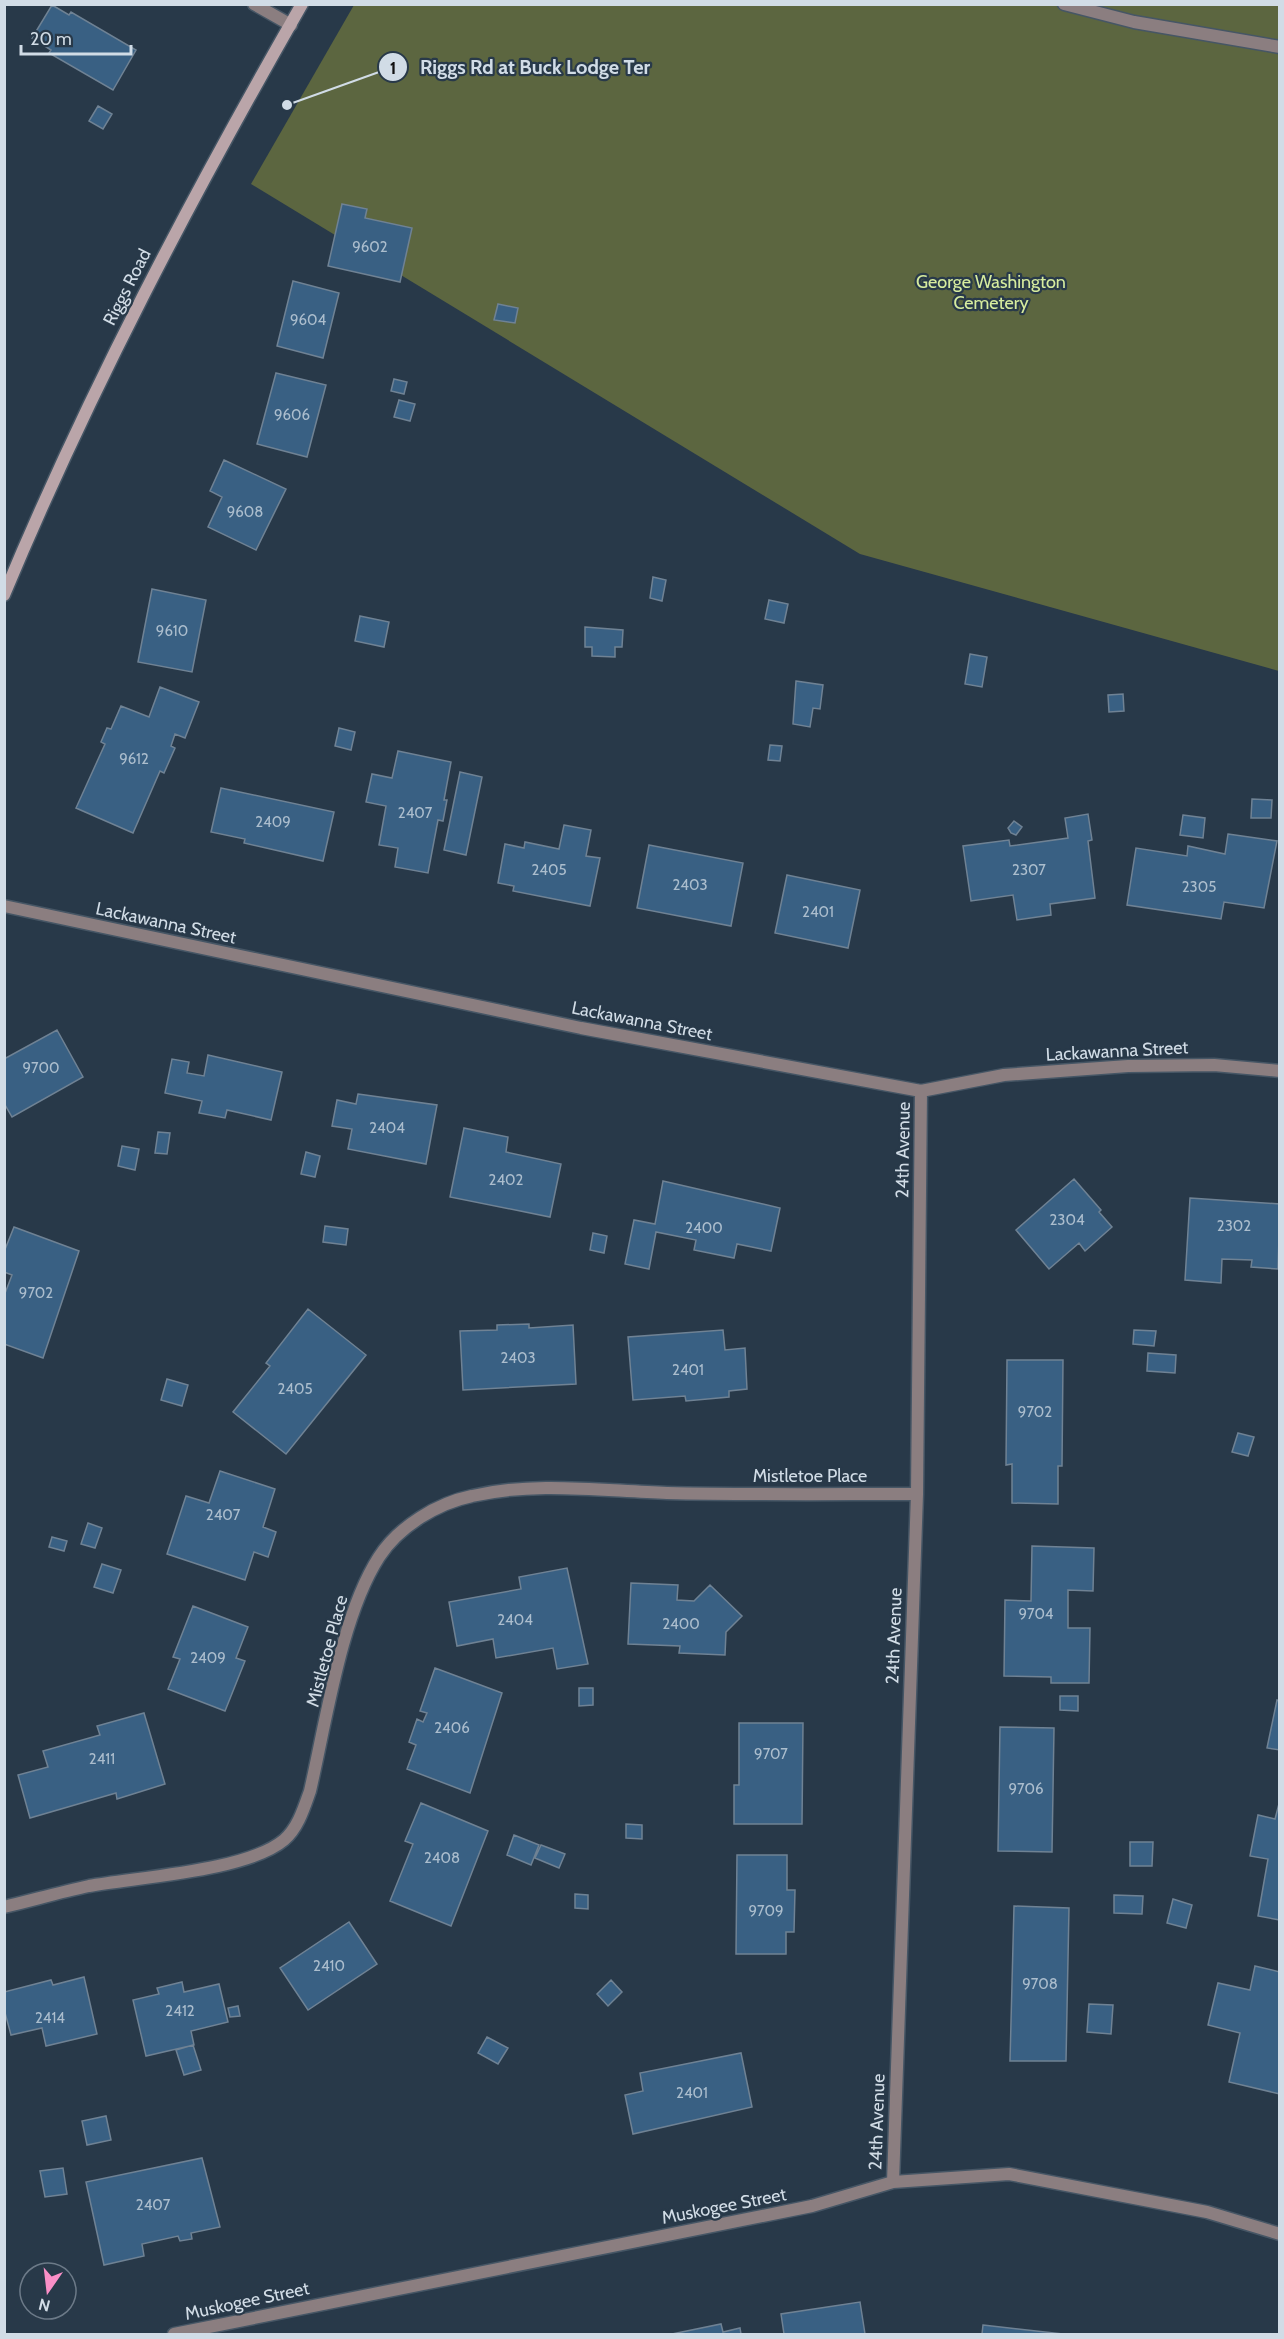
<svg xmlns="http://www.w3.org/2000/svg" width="1284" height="2339" font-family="Cabin,sans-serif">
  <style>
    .green { fill: #5c6640 }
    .building { fill: #396083; stroke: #6f8294; stroke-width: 1.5 }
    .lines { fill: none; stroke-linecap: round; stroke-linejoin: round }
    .lane-casing { stroke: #465665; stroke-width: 15 }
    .street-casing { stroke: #465665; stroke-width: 15 }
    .secondary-casing { stroke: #465665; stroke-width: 15 }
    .lane { stroke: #8b7e80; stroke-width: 12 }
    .street { stroke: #8b7e80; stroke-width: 12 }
    .secondary { stroke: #baa5a9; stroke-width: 12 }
    .labels { text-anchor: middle; stroke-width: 4.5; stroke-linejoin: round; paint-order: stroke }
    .number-label { font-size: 15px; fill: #abbdcd }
    .park-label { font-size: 18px; fill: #d7ec9e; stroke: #283949 }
    .street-label { font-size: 18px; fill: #d1dce6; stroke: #283949 }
    .leader { fill: none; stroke: #d1dce6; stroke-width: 2 }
    .callout-dot { fill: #d1dce6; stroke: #283949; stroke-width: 2 }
    .mark-label { font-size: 18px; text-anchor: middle; font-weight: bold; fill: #111 }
    .callout-label { font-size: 20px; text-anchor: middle; font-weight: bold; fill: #d1dce6; stroke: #283949; stroke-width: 4.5; stroke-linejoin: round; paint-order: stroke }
  </style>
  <rect width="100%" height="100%" fill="#283949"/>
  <path class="green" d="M354 5H1279V671L860 554 251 184Z"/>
  <path class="building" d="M52 5 69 15 71 12 136 50 113 90 49 53 51 50 32 38Z
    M98 106 112 114 103 129 89 121Z
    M342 204 367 209 365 218 412 228 400 282 328 266Z
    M293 281 339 293 323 358 277 346Z
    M498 304 518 308 515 323 494 320Z
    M276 373 326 385 307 457 257 444Z
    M394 379 407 382 404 394 391 391Z
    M399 400 415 404 410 421 394 417Z
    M224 460 286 489 256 550 208 527 222 497 210 491Z
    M653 577 666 580 662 601 650 598Z
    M152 589 206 600 192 672 138 662Z
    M769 600 788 604 784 623 765 619Z
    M360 616 389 622 384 647 355 641Z
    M585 627 623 630 622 647H615V657L592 656V647H585Z
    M970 654 987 657 982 687 965 684Z
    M796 681 823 685 820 709 813 708 810 727 793 724Z
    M160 687 199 702 185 738 175 734 171 746 175 748 164 773 160 771 133 833 76 808 105 744 101 742 107 728 111 729 121 706 149 717Z
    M1123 694 1124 711 1109 712 1108 695Z
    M339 728 355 732 351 750 335 746Z
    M770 745 782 746 780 761 768 760Z
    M398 751 451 762 444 800H447L443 821 438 820 428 873 395 867 398 848 379 845 386 806 366 802 372 774 392 778Z
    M460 772 482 777 466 855 444 850Z
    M221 788 334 812 323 861 244 843 245 839 211 832Z
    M1252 799 1272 800 1271 818H1251Z
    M1088 814 1092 840 1088 841 1095 898 1050 904 1051 915 1017 920 1013 895 971 901 963 846 1009 840 1010 846 1068 838 1065 818Z
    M1183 815 1205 818 1203 838 1180 835Z
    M1014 821 1022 827 1016 835 1011 833 1008 828Z
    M564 825 591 830 586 856 600 858 590 906 513 891 514 886 498 883 505 844 524 848 525 842 559 849Z
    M1228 834 1277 841 1264 908 1224 902 1221 919 1127 905 1136 848 1187 856 1188 846 1225 854Z
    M649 845 743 863 731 926 637 908Z
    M787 875 860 890 848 948 775 933Z
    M57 1030 83 1077 12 1117 4 1103V1059Z
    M208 1055 282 1072 271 1120 227 1110 225 1118 199 1113 202 1101 165 1093 172 1059 189 1062 187 1073 204 1076Z
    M358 1094 437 1105 426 1164 348 1149 352 1129 332 1126 337 1100 356 1104Z
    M464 1128 508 1137 506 1152 561 1164 550 1217 450 1197Z
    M158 1132 170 1133 167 1154 155 1153Z
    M122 1146 139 1149 135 1170 118 1166Z
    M306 1152 320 1156 315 1177 301 1174Z
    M1074 1179 1101 1210 1099 1212 1112 1227 1085 1251 1079 1243 1049 1269 1016 1230Z
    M663 1181 780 1208 771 1251 737 1244 734 1258 694 1250 696 1240 656 1232 649 1269 625 1264 634 1220 655 1224Z
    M1190 1198 1280 1204 1278 1269 1251 1267 1252 1260 1222 1259 1221 1283 1185 1280Z
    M325 1226 348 1229 346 1245 323 1242Z
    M14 1227 79 1251 43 1358 4 1344V1296L12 1275 4 1272V1252Z
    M593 1233 607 1236 604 1253 590 1250Z
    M308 1309 366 1355 286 1454 233 1412 270 1366 266 1363Z
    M529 1324V1328L573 1325 576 1384 463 1390 460 1331 497 1330V1325Z
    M723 1330 725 1350 745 1348 747 1389 729 1391V1397L686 1401 685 1396 633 1400 628 1337Z
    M1134 1330 1156 1331 1154 1346 1133 1344Z
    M1148 1353 1176 1355 1175 1373 1147 1371Z
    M1007 1360H1063L1062 1466H1058V1504L1012 1503V1464L1006 1465Z
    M167 1379 188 1385 182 1406 161 1400Z
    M1238 1433 1254 1437 1248 1456 1232 1452Z
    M220 1471 275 1489 263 1527 276 1532 268 1557 254 1552 245 1580 167 1554 186 1496 209 1503Z
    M88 1523 102 1528 95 1548 81 1544Z
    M52 1537 67 1541 64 1551 49 1547Z
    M1032 1546 1094 1548 1093 1591 1068 1590V1628H1090L1089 1683H1051V1677L1004 1676 1005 1600 1031 1601Z
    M102 1564 121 1570 113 1593 94 1587Z
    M567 1568 588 1664 557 1669 553 1648 496 1658 493 1639 457 1646 449 1602 521 1589 519 1577Z
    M631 1583 678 1585 677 1600 694 1601 710 1585 742 1616 726 1632 725 1655 679 1653 680 1646 628 1644Z
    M193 1606 248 1627 236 1658 245 1661 225 1711 168 1689 180 1659 173 1657Z
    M435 1668 502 1693 470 1793 407 1769 416 1745 409 1742 417 1719 423 1722 427 1713 420 1711Z
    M579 1688H593V1705L579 1706Z
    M1060 1696H1078V1711L1060 1710Z
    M1277 1700 1280 1701V1750L1267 1748Z
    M144 1713 165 1784 117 1799 116 1793 30 1818 18 1775 48 1767 43 1751 100 1735 97 1726Z
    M739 1723H803L802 1824H734V1785H739Z
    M1000 1727 1054 1728 1052 1852 998 1851Z
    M1280 1800V1920L1258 1916 1268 1859 1250 1856 1258 1815 1275 1819Z
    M421 1803 488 1831 451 1926 390 1901 413 1844 405 1841Z
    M626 1824 642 1825V1839L626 1838Z
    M514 1835 539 1845 531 1865 507 1855Z
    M1130 1842H1153L1152 1866H1130Z
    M541 1845 565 1854 559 1868 535 1858Z
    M737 1855H787V1890H795L794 1932H786V1954H736Z
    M575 1894 588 1895V1909L575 1908Z
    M1114 1895 1143 1896 1142 1914 1114 1913Z
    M1173 1899 1192 1905 1186 1928 1167 1923Z
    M1014 1906 1069 1908 1066 2061H1010Z
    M349 1922 377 1964 308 2010 280 1968Z
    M1255 1966 1280 1972V2094L1229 2082 1240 2033 1208 2025 1218 1983 1250 1990Z
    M84 1977 97 2034 46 2046 42 2028 11 2035 4 2009V1992L51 1980 53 1985Z
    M611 1980 622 1992 608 2006 597 1994Z
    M182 1982 184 1992 219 1984 228 2022 191 2031 194 2045 146 2056 133 2000 159 1994 157 1988Z
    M1089 2004 1113 2005 1111 2034 1087 2032Z
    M238 2006 240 2016 230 2017 228 2008Z
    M487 2037 508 2048 498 2064 478 2053Z
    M193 2045 201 2070 184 2075 176 2050Z
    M741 2053 752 2107 633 2134 625 2095 643 2091 640 2073Z
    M106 2116 111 2140 87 2145 82 2121Z
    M202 2158 220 2227 191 2233 192 2239 180 2241 178 2236 142 2244 144 2256 104 2265 86 2182Z
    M63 2168 67 2194 45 2197 40 2171Z
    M860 2302 865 2334H784L781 2314Z
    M721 2324 723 2332 740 2328 741 2334H672Z
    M983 2325 1063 2334H982Z"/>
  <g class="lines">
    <g class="lane-casing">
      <path id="lane" d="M1064 4 1134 22 1280 47"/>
    </g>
    <g class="street-casing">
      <path id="street" d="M254 4 291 25
        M4 906 581 1028 921 1091 1004 1075 1128 1066 1214 1065 1280 1071
        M4 1907C33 1900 61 1892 89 1886 139 1877 247 1871 284 1840 298 1828 304 1808 310 1791 326 1722 341 1616 379 1557 399 1526 438 1503 472 1496 537 1481 602 1491 667 1493 751 1495 834 1494 917 1494
        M893 2182 917 1494 921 1091
        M174 2334 812 2206 893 2182 1009 2174 1207 2212 1280 2234"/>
    </g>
    <g class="secondary-casing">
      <path id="secondary" d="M4 595C89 391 192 196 302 4"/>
    </g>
    <use href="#lane" class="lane"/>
    <use href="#street" class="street"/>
    <use href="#secondary" class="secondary"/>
  </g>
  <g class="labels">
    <g class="number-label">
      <text x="370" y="252">9602</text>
      <text x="308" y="325">9604</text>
      <text x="292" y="420">9606</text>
      <text x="245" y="517">9608</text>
      <text x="172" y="636">9610</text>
      <text x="134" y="764">9612</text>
      <text x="415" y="818">2407</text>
      <text x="273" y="827">2409</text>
      <text x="549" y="875">2405</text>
      <text x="1029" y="875">2307</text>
      <text x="690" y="890">2403</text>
      <text x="1199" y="892">2305</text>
      <text x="818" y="917">2401</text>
      <text x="41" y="1073">9700</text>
      <text x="387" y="1133">2404</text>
      <text x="506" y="1185">2402</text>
      <text x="1067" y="1225">2304</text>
      <text x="1234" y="1231">2302</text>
      <text x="704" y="1233">2400</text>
      <text x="36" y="1298">9702</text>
      <text x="518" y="1363">2403</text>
      <text x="688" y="1375">2401</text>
      <text x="295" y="1394">2405</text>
      <text x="1035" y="1417">9702</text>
      <text x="223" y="1520">2407</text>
      <text x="1036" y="1619">9704</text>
      <text x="515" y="1625">2404</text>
      <text x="681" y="1629">2400</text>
      <text x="208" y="1663">2409</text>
      <text x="452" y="1733">2406</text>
      <text x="771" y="1759">9707</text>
      <text x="102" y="1764">2411</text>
      <text x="1026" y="1794">9706</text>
      <text x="442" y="1863">2408</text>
      <text x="766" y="1916">9709</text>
      <text x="329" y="1971">2410</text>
      <text x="1040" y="1989">9708</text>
      <text x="180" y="2016">2412</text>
      <text x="50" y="2023">2414</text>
      <text x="692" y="2098">2401</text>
      <text x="153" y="2210">2407</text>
    </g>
    <g class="park-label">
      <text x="991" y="288">George Washington<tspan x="991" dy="21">Cemetery</tspan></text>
    </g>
    <g class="street-label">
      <text transform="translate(127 287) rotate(-63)" y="6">Riggs Road</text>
      <text transform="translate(166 923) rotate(12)" y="6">Lackawanna Street</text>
      <text transform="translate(642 1021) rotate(11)" y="6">Lackawanna Street</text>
      <text transform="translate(1117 1051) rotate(-3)" y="6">Lackawanna Street</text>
      <text transform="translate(903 1150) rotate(-89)" y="6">24th Avenue</text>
      <text x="810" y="1482">Mistletoe Place</text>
      <text transform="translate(894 1636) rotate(-88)" y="6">24th Avenue</text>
      <text transform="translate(327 1651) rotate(-75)" y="6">Mistletoe Place</text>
      <text transform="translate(877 2122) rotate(-88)" y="6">24th Avenue</text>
      <text transform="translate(724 2206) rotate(-11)" y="6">Muskogee Street</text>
      <text transform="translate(247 2301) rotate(-12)" y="6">Muskogee Street</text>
    </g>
  </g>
  <path class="leader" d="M287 105L393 67"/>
  <g class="callout-dot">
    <circle cx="287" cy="105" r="6"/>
    <circle cx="393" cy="67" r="15"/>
  </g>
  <g class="mark-label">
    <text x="393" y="74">1</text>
  </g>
  <g class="callout-label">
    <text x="535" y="74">Riggs Rd at Buck Lodge Ter</text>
  </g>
  <rect width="1284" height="2339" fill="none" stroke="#d1dce6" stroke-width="12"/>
  <g transform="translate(48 2291) rotate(194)"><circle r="28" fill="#283949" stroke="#6c7a88" stroke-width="1.5"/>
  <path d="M0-4.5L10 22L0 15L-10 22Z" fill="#fa8fc7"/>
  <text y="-9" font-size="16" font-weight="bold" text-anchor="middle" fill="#d1dce6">N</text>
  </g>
  <path d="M21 45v9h110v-9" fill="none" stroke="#d1dce6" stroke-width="3"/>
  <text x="30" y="45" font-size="18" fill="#d1dce6" stroke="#283949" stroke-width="4.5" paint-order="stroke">20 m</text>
</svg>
